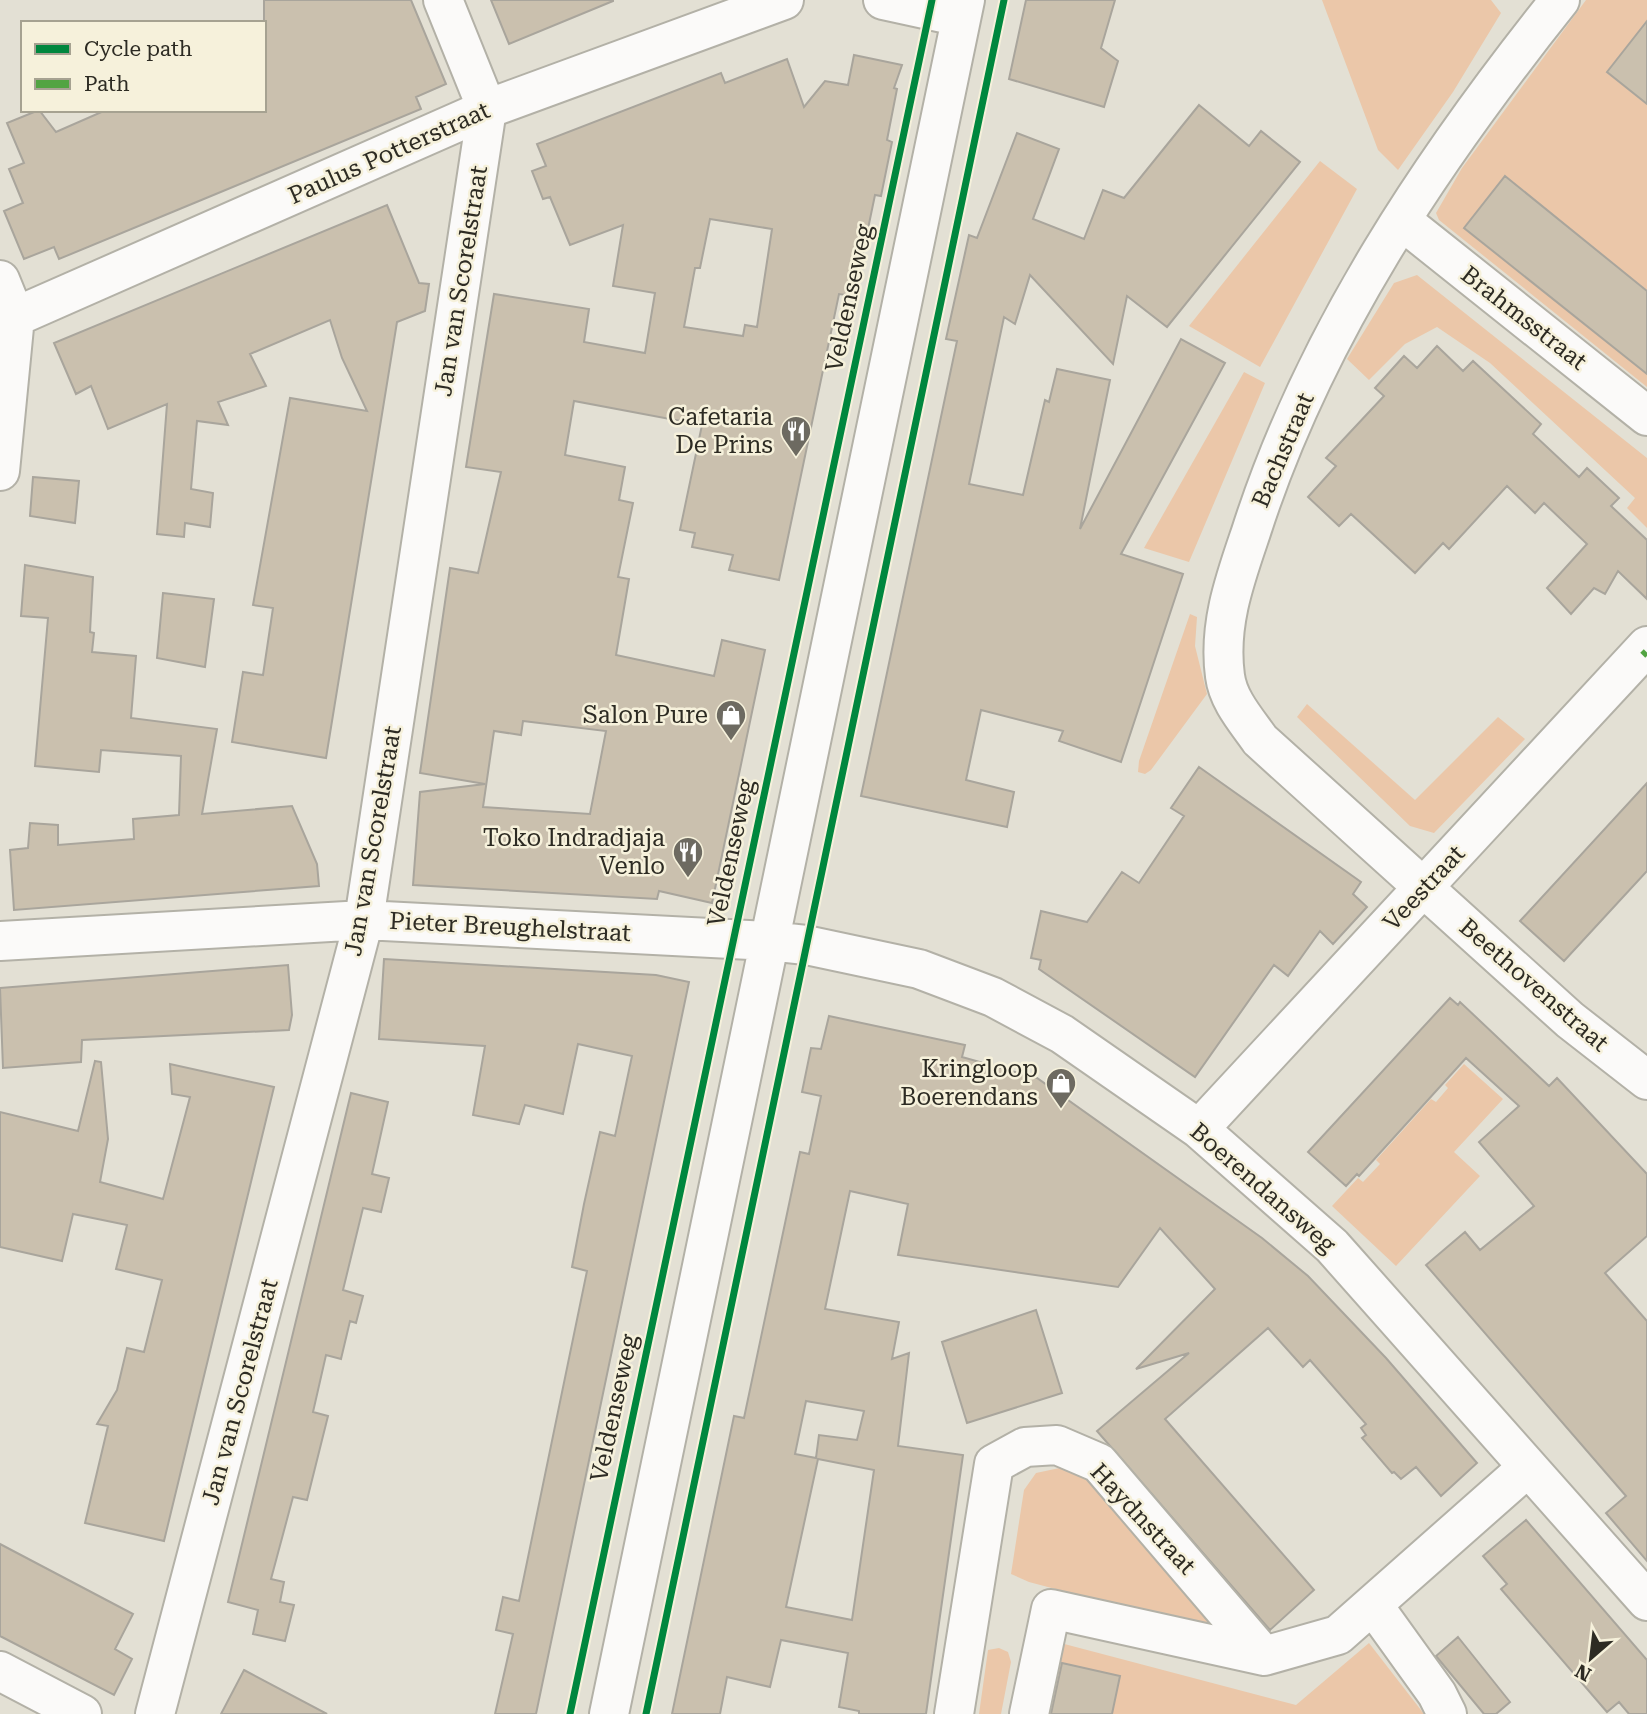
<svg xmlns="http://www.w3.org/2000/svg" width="1647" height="1714" font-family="'Roboto Serif',serif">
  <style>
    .green { fill: #ebc7a9 }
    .building { fill: #cac0ae; stroke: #a9a59c; stroke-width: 2; fill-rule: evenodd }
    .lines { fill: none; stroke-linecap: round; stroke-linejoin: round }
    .minor-casing { stroke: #b3b1a7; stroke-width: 42 }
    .minor { stroke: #fbfaf9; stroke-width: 38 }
    .quiet { stroke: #52a442; stroke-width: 5; stroke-dasharray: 10 5; stroke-linecap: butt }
    .cycleway-casing { stroke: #f6f1db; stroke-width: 11 }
    .cycleway { stroke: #00873e; stroke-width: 7 }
    .labels { text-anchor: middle; stroke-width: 5; stroke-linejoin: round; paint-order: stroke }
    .street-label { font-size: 24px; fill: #2d2b23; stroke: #f6f1db }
    .poi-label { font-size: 24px; fill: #2d2b23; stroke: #f6f1db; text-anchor: end }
  </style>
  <rect width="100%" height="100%" fill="#e3e0d4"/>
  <path class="green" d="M1322 0H1491L1501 13 1453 92 1398 170 1378 150Z
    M1586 0H1647V387L1439 220 1436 213 1462 168Z
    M1320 161 1357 189 1260 367 1189 326Z
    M1417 275 1647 458V528L1627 508 1635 498 1490 363 1437 327 1405 344 1369 380 1347 359 1394 283Z
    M1244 372 1265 383 1189 562 1144 548Z
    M1190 614 1197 617 1195 646 1207 694 1151 770 1145 774 1138 772 1139 761Z
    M1307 704 1415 800 1498 717 1525 739 1434 833 1410 826 1297 717Z
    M1464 1064 1503 1099 1454 1152 1480 1176 1396 1266 1332 1206 1358 1178 1363 1182 1380 1164 1376 1160 1431 1099 1436 1102 1448 1088 1445 1085Z
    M1069 1466 1095 1482 1232 1636 1029 1582 1011 1574 1024 1490 1036 1473Z
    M1053 1641 1296 1705 1369 1643 1424 1714H1039Z
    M999 1648 1008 1652 1011 1662 1001 1714H979L988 1650Z"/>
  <path class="building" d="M264 0H411L446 84 416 97 421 109 199 201 59 259 54 247 24 259 4 211 23 203 9 169 24 163 7 123 39 110 56 132 106 110H264Z
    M491 0H613V1L509 44Z
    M1026 0H1115L1101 48 1118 61 1104 107 1009 79Z
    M1647 21V104L1607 72Z
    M854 55 902 65 894 88 897 89 887 140 892 142 881 196 875 195 854 296 839 294 779 580 729 570 733 555 692 547 695 533 680 530 702 425 574 401 565 455 625 467 619 500 633 503 618 577 629 579 616 655 714 676 722 640 765 650 712 903 659 891 657 899 413 885 420 792 485 784 420 773 450 568 478 573 501 472 466 467 494 294 589 309 584 342 645 353 655 293 613 286 623 225 570 245 550 197 543 199 532 171 546 166 537 144 721 73 725 83 787 59 804 107 825 81 848 85ZM710 219 772 229 757 327 745 325 743 336 684 327 695 268H700ZM523 721 606 731 590 814 483 807 494 731 521 735Z
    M1199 105 1249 146 1261 131 1300 162 1167 327 1127 296 1113 364 1030 275 1015 324 1004 317 969 484 1023 495 1045 400 1049 402 1057 369 1110 380 1080 529 1181 339 1225 363 1121 554 1183 574 1121 762 1059 741 1063 731 981 710 966 780 1014 792 1007 827 861 796 957 341 946 339 969 235 977 238 1017 133 1059 149 1033 219 1084 239 1103 190 1124 198Z
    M1505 176 1647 291V374L1464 228Z
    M387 205 419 283 429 284 425 311 397 322 326 758 232 742 243 672 263 675 273 608 253 605 290 398 367 411 342 358 330 320 250 354 266 386 218 402 228 425 197 421 191 489 213 493 210 527 185 523 184 537 157 534 167 404 108 429 91 386 76 394 54 343Z
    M1437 346 1463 371 1473 361 1541 424 1533 434 1579 477 1587 468 1619 498 1611 506 1647 540V599L1618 571 1605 594 1594 588 1571 614 1547 588 1587 544 1544 503 1535 513 1507 486 1449 549 1443 543 1415 573 1351 514 1339 526 1308 497 1336 466 1326 458 1384 396 1375 388 1404 356 1417 368Z
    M33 477 79 481 75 523 30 516Z
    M25 565 93 577 90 632 94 633 92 652 136 656 131 718 217 729 202 814 292 806 317 864 319 886 14 910 10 850 28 848 30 823 58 825V845L134 839 133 819 179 815 181 756 101 750 99 772 35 766 48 618 21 616Z
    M163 593 214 599 205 667 157 658Z
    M1199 767 1361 882 1353 894 1367 907 1333 944 1320 931 1288 976 1274 965 1195 1077 1039 969 1041 960 1031 958 1041 911 1087 922 1122 872 1139 883 1184 816 1171 808Z
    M1647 783V871L1564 961 1520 921Z
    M384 959 656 975 689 982 536 1714H495L513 1634 496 1630 503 1597 519 1601 587 1271 572 1267 584 1204 600 1132 615 1136 632 1056 578 1044 563 1114 525 1105 519 1124 473 1115 485 1046 379 1039Z
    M288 965 292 1015 289 1030 82 1040 81 1062 3 1068 0 988Z
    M1450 998 1458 1005 1460 1002 1549 1086 1557 1078 1647 1174V1236L1605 1273 1647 1321V1561L1606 1513 1626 1496 1426 1265 1465 1232 1480 1250 1534 1206 1479 1142 1519 1106 1466 1058 1359 1176 1357 1174 1346 1186 1308 1152Z
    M829 1016 965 1045 962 1057 1037 1078 1262 1238 1308 1276 1386 1358 1477 1463 1441 1496 1416 1467 1401 1479 1394 1472 1392 1473 1362 1438 1366 1435 1361 1428 1366 1424 1310 1360 1303 1367 1268 1328 1165 1419 1314 1590 1270 1630 1097 1431 1189 1353 1136 1369 1215 1289 1160 1228 1118 1287 898 1255 908 1204 850 1191 825 1309 899 1322 892 1359 909 1353 898 1446 963 1455 926 1714H859V1711L839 1707 848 1653 781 1640 770 1687 727 1677 720 1714H672L734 1416 744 1418 800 1152 809 1154 821 1096 802 1092 811 1048 821 1049ZM806 1401 864 1411 857 1440 819 1435 816 1458 795 1454ZM818 1459 874 1470 852 1620 786 1607Z
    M95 1061 101 1062 108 1139 100 1182 163 1199 190 1097 172 1094 170 1064 274 1087 164 1541 85 1523 108 1426 97 1424 117 1390 127 1348 144 1352 162 1280 116 1269 127 1225 73 1214 62 1261 0 1247V1112L78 1131Z
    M351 1093 388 1102 372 1174 389 1178 381 1212 363 1208 343 1290 363 1296 356 1323 350 1321 341 1359 326 1355 313 1412 328 1416 307 1500 293 1497 271 1579 284 1582 280 1602 294 1605 285 1641 253 1634 258 1610 228 1602Z
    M1036 1310 1062 1393 967 1423 942 1342Z
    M1526 1520 1647 1660V1714H1629L1619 1702 1607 1712 1501 1589 1507 1584 1483 1556Z
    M0 1544 133 1614 115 1649 132 1659 114 1695 0 1636Z
    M1458 1637 1510 1702 1496 1714H1484L1436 1656Z
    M1062 1663 1120 1676 1112 1714H1051Z
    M244 1670 327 1714H221Z"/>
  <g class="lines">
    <g class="minor-casing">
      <path id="minor" d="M883 0 961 17
        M1560 0C1432 160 1314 335 1251 532 1235 579 1218 625 1225 676 1228 700 1246 720 1260 740L1570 1020 1647 1080
        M1401 220 1647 416
        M0 280 15 317 0 471
        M0 319 15 317 487 109 784 0
        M0 941 364 920 769 941 806 945 919 969 993 997 1062 1034 1199 1129 1332 1246 1647 1601
        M1199 1129 1647 646
        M1373 1605 1437 1694 1447 1714
        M0 1671 82 1714
        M155 1714 364 920 487 109 443 0
        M609 1714 965 0
        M954 1714 994 1464 1025 1447 1057 1445 1099 1463 1264 1656
        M1029 1714 1051 1609 1264 1656 1338 1635 1527 1468"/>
    </g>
    <use href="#minor" class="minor"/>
    <path class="quiet" d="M1642 651 1647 656"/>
    <g class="cycleway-casing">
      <path id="cycleway" d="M570 1714 932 0
        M646 1714 1004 0"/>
    </g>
    <use href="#cycleway" class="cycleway"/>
  </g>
  <defs>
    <g id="restaurant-pin" transform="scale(1.575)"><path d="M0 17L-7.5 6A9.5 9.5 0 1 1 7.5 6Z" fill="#6d6a61" stroke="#f6f1db"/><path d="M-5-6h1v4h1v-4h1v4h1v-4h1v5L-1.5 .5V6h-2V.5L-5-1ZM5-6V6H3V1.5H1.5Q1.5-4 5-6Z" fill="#fff"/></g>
    <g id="shop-pin" transform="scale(1.575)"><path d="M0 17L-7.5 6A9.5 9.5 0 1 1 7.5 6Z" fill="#6d6a61" stroke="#f6f1db"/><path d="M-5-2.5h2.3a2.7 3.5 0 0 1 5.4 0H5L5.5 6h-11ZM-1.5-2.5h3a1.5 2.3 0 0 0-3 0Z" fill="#fff"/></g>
  </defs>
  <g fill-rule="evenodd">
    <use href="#restaurant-pin" x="796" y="431"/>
    <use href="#shop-pin" x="731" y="715"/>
    <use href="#restaurant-pin" x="688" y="852"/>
    <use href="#shop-pin" x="1061" y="1083"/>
  </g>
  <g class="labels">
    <g class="street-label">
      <text transform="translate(389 153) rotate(-24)" y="8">Paulus Potterstraat</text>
      <text transform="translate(461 281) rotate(-81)" y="8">Jan van Scorelstraat</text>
      <text transform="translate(849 298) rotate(-78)" y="8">Veldenseweg</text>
      <text transform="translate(1524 318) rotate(38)" y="8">Brahmsstraat</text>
      <text transform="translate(1283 450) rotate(-67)" y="8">Bachstraat</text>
      <text transform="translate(373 841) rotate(-80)" y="8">Jan van Scorelstraat</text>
      <text transform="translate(731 853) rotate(-78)" y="8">Veldenseweg</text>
      <text transform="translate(1424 888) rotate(-47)" y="8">Veestraat</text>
      <text transform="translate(510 927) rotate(3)" y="8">Pieter Breughelstraat</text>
      <text transform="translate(1534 985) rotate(41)" y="8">Beethovenstraat</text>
      <text transform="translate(1263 1188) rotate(41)" y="8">Boerendansweg</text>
      <text transform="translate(240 1392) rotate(-75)" y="8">Jan van Scorelstraat</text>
      <text transform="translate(614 1408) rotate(-78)" y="8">Veldenseweg</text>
      <text transform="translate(1143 1519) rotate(47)" y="8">Haydnstraat</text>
    </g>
    <g class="poi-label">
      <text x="773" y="425">Cafetaria<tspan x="773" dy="28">De Prins</tspan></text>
      <text x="708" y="723">Salon Pure</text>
      <text x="665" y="846">Toko Indradjaja<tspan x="665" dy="28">Venlo</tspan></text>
      <text x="1038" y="1077">Kringloop<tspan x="1038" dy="28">Boerendans</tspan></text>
    </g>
  </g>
  <rect x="21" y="21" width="245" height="91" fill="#f6f1db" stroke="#a6a291" stroke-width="2"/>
  <rect x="35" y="44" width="35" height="10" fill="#00873e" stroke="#a6a291" stroke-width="2"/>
  <text x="84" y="56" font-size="21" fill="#2d2b23">Cycle path</text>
  <rect x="35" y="79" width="35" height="10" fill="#52a442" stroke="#a6a291" stroke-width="2"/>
  <text x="84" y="91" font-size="21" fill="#2d2b23">Path</text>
  <g transform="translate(1591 1658) rotate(208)" stroke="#f6f1db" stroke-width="5" paint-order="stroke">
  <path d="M0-5L12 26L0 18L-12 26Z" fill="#2d2b23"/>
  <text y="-10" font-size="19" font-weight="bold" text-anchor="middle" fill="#2d2b23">N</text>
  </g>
</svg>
